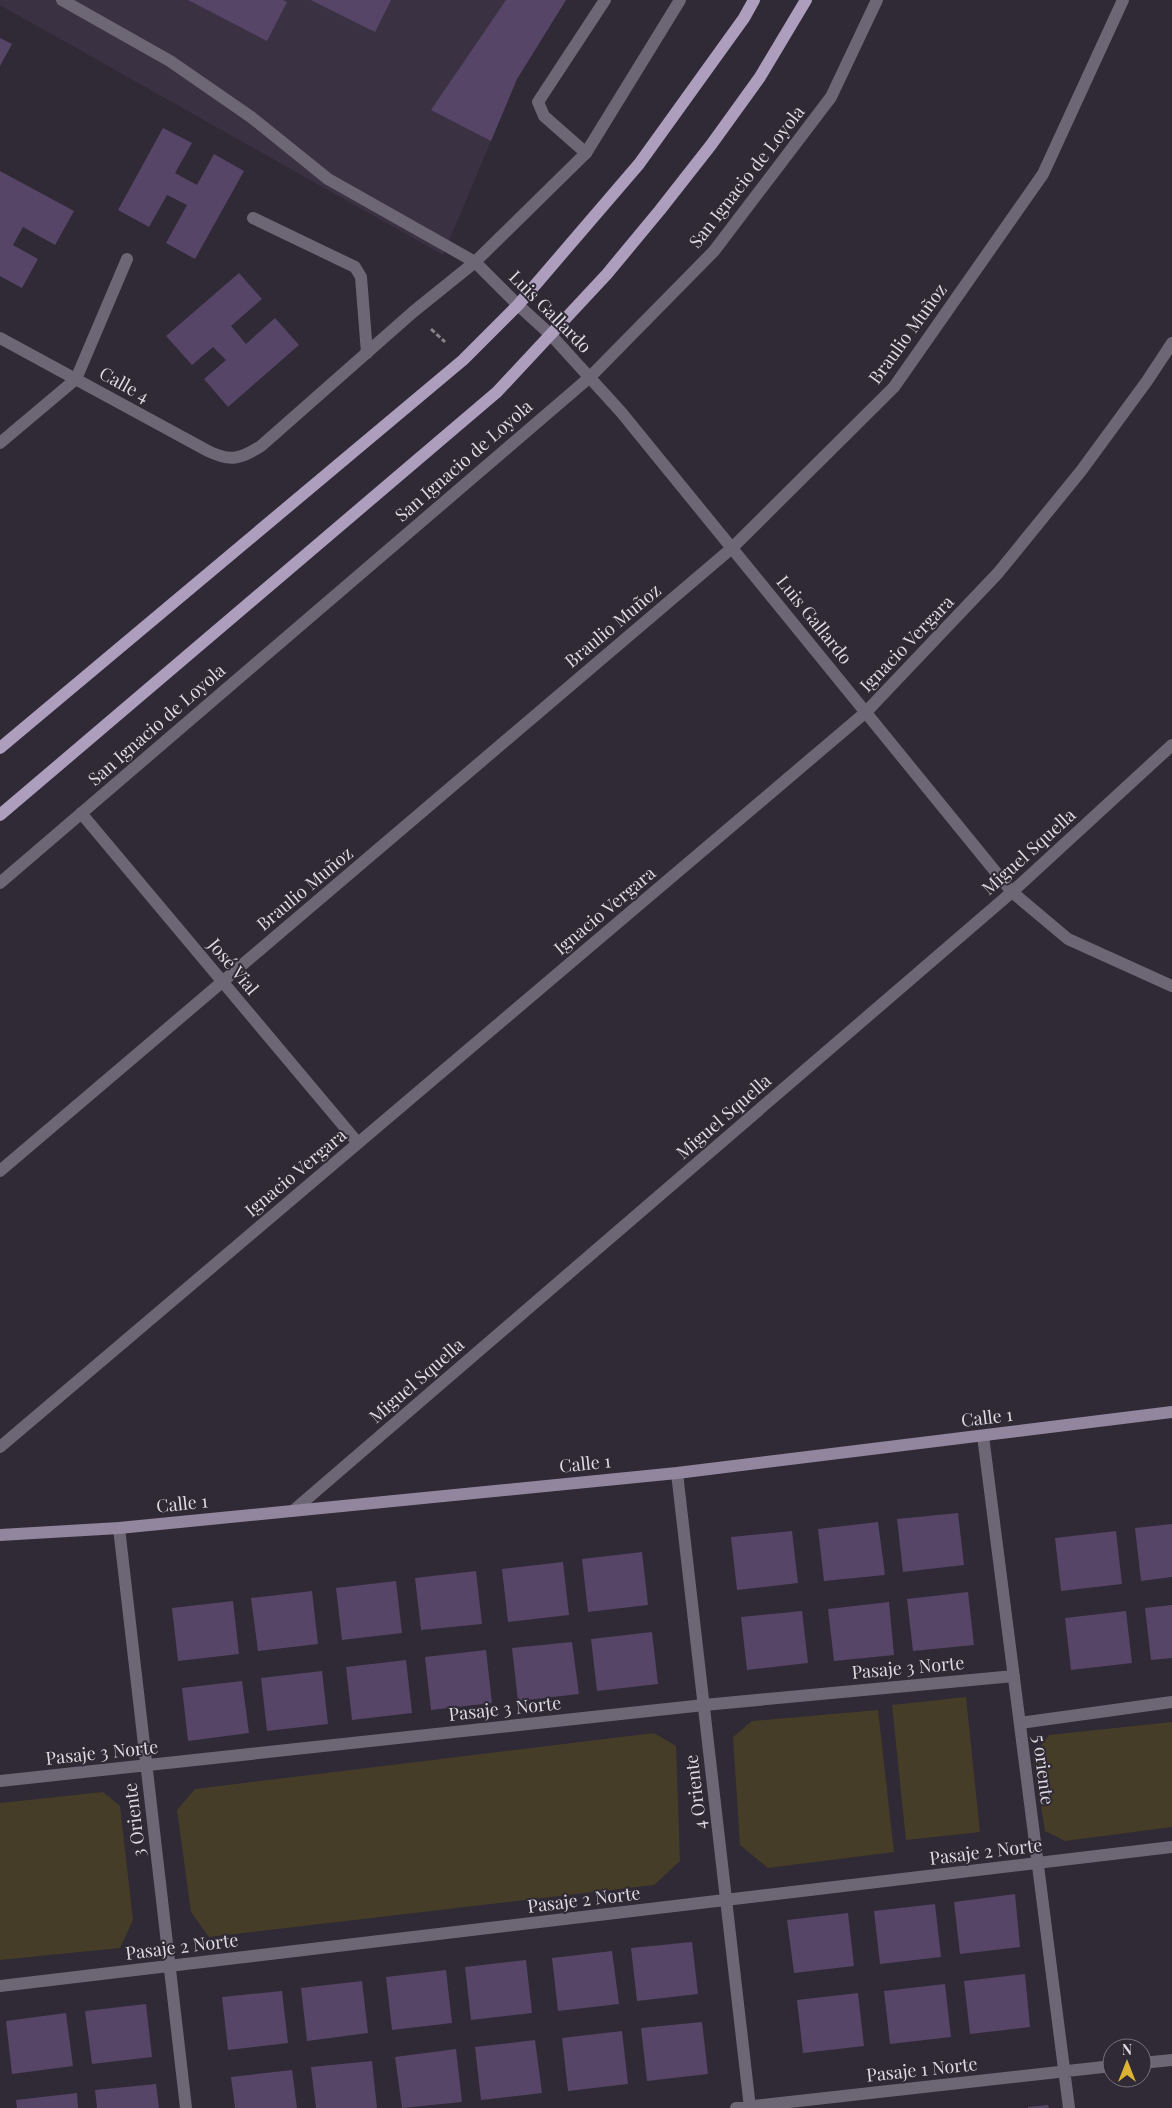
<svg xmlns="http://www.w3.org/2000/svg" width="1172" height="2108" font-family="'Playfair Display',serif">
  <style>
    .built { fill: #3a3243 }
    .green { fill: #453d28 }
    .building { fill: #564567 }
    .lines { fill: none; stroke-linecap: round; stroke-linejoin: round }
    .path { stroke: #87838c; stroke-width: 3; stroke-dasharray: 5 2.5; stroke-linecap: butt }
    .lane { stroke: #6d6675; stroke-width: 12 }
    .street { stroke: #6d6675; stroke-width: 12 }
    .secondary { stroke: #92859e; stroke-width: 12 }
    .primary { stroke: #ae9ebe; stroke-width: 12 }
    .labels { text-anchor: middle; stroke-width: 4; stroke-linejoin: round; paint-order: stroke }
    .street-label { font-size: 18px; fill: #dddae1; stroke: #2f2a35 }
  </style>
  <rect width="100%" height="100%" fill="#2f2a35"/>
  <path class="built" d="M0 0H566L517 79 443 255 0 5Z"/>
  <path class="green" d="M966 1697 980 1832 906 1840 892 1705Z
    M878 1710 894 1852 768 1868 740 1845 733 1737 752 1721Z
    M1172 1722V1827L1065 1841 1045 1831 1033 1756 1049 1735Z
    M654 1733 676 1746 680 1861 654 1885 209 1937 191 1912 177 1810 195 1789Z
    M103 1792 120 1806 133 1920 120 1948 0 1960V1803Z"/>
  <path class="building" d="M188 0H283L287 2 267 41Z
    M311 0H391L375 32Z
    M506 0H566L517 79 491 141 431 110Z
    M0 38 12 44 0 66Z
    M163 128 192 143 175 173 197 185 214 154 244 171 195 259 166 243 187 205 167 195 149 227 118 210Z
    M0 171 74 211 55 245 23 227 13 245 38 259 22 288 0 276Z
    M239 273 262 299 231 326 246 344 275 318 299 345 228 407 204 379 226 360 213 347 192 365 166 336Z
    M958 1513 964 1565 903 1572 897 1519Z
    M878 1522 885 1575 824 1581 818 1529Z
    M1172 1524V1577L1141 1581 1135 1528Z
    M792 1531 798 1583 737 1590 731 1537Z
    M1116 1531 1122 1584 1061 1591 1055 1538Z
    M642 1552 648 1605 588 1612 582 1559Z
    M563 1562 569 1615 508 1622 502 1569Z
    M476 1571 482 1624 421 1630 415 1578Z
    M396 1581 402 1633 342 1640 336 1588Z
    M312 1591 318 1644 258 1651 251 1598Z
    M968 1592 974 1645 913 1651 907 1599Z
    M233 1601 239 1654 178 1661 172 1608Z
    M889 1602 894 1655 834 1661 828 1609Z
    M1172 1605V1658L1151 1660 1145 1608Z
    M802 1611 808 1663 747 1670 741 1617Z
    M1126 1611 1132 1663 1071 1670 1065 1618Z
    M652 1632 658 1684 597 1691 591 1639Z
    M572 1642 579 1694 518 1701 512 1648Z
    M486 1650 492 1703 431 1710 425 1657Z
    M406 1660 412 1713 352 1720 346 1667Z
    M322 1671 328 1724 267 1731 261 1678Z
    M242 1681 249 1733 188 1741 182 1688Z
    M1015 1894 1020 1947 960 1954 954 1902Z
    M935 1904 941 1957 880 1964 874 1911Z
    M848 1913 854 1966 794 1973 787 1920Z
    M692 1942 698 1994 637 2001 631 1948Z
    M612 1951 619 2004 558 2011 552 1958Z
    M526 1960 532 2013 471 2020 465 1967Z
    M446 1970 452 2023 392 2030 386 1977Z
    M1025 1974 1030 2027 970 2034 964 1981Z
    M362 1981 368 2033 307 2041 301 1988Z
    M945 1984 951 2037 890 2044 884 1991Z
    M282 1991 288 2043 228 2050 222 1997Z
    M858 1993 864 2046 803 2053 797 2000Z
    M146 2004 152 2057 92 2064 85 2011Z
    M66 2013 73 2066 12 2074 6 2021Z
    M702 2022 708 2074 647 2081 641 2028Z
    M622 2031 628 2084 568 2091 562 2038Z
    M535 2040 542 2093 481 2100 475 2047Z
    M456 2049 462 2102 402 2108 395 2057Z
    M372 2061 377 2108H316L311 2067Z
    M292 2070 297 2108H235L231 2077Z
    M156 2084 159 2108H97L95 2090Z
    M77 2093 78 2108H17L16 2100Z
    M1048 2105 1049 2108H1028V2107Z"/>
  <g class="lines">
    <path class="path" d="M431 329 445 342"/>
    <path class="lane" d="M62 0 170 61 251 117 328 179 475 262
      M586 153 544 116 538 102 605 0
      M253 218 355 267 361 277 367 353
      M76 379 127 259"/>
    <path class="street" d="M475 262 518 305 551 335 621 412 1012 892 1068 939 1172 986
      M0 338 208 451C230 462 241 459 261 446L413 312 475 262 586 153 680 0
      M0 443 76 379
      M81 813 358 1143
      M0 883 590 377 714 251 831 97 877 0
      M0 1171 732 548 894 387 1043 174 1123 0
      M983 1436 1069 2108
      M0 1447 866 712 998 573 1081 471 1147 381 1172 343
      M677 1473 750 2108
      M294 1510 1012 892 1172 745
      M119 1528 186 2108
      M1020 1723 1172 1702
      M0 1781 704 1705 1014 1676
      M0 1986 1172 1847
      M1142 2063 1172 2060
      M736 2108 1112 2066"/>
    <path class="secondary" d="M0 1535 119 1528 677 1473 1172 1412"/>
    <path class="primary" d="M0 748 463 360 518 305 639 164 744 18 754 0
      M0 815 497 392 607 274 660 210 711 145 760 77 806 0"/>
  </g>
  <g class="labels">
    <g class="street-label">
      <text transform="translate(747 177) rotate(-52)" y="6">San Ignacio de Loyola</text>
      <text transform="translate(550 312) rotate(45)" y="6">Luis Gallardo</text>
      <text transform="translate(908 334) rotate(-54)" y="6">Braulio Muñoz</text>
      <text transform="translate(124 385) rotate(29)" y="6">Calle 4</text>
      <text transform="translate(464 461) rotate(-41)" y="6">San Ignacio de Loyola</text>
      <text transform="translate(814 620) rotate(51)" y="6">Luis Gallardo</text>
      <text transform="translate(613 626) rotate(-40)" y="6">Braulio Muñoz</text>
      <text transform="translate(907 644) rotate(-46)" y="6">Ignacio Vergara</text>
      <text transform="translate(157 725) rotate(-41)" y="6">San Ignacio de Loyola</text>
      <text transform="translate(1029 852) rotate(-42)" y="6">Miguel Squella</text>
      <text transform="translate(305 889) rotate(-40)" y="6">Braulio Muñoz</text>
      <text transform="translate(605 911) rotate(-40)" y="6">Ignacio Vergara</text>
      <text transform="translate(233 967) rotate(50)" y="6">José Vial</text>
      <text transform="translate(724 1117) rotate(-41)" y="6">Miguel Squella</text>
      <text transform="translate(296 1173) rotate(-40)" y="6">Ignacio Vergara</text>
      <text transform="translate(417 1381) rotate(-41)" y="6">Miguel Squella</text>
      <text transform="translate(987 1418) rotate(-7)" y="6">Calle 1</text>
      <text transform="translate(585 1464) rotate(-6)" y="6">Calle 1</text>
      <text transform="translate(182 1504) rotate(-6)" y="6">Calle 1</text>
      <text transform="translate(908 1668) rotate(-5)" y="6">Pasaje 3 Norte</text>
      <text transform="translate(505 1709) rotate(-6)" y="6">Pasaje 3 Norte</text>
      <text transform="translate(102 1753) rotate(-6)" y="6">Pasaje 3 Norte</text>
      <text transform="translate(1043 1770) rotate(83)" y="6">5 oriente</text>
      <text transform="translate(696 1792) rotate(-97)" y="6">4 Oriente</text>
      <text transform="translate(135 1820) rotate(-97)" y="6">3 Oriente</text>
      <text transform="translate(986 1852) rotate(-7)" y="6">Pasaje 2 Norte</text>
      <text transform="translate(584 1900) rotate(-7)" y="6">Pasaje 2 Norte</text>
      <text transform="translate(182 1947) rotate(-7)" y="6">Pasaje 2 Norte</text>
      <text transform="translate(922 2070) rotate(-6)" y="6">Pasaje 1 Norte</text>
    </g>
  </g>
  <g transform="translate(1127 2063)"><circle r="24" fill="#2f2a35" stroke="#75707a"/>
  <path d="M0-4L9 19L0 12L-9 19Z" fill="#dbb233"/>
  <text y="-8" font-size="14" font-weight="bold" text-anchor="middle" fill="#dddae1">N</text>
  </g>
</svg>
